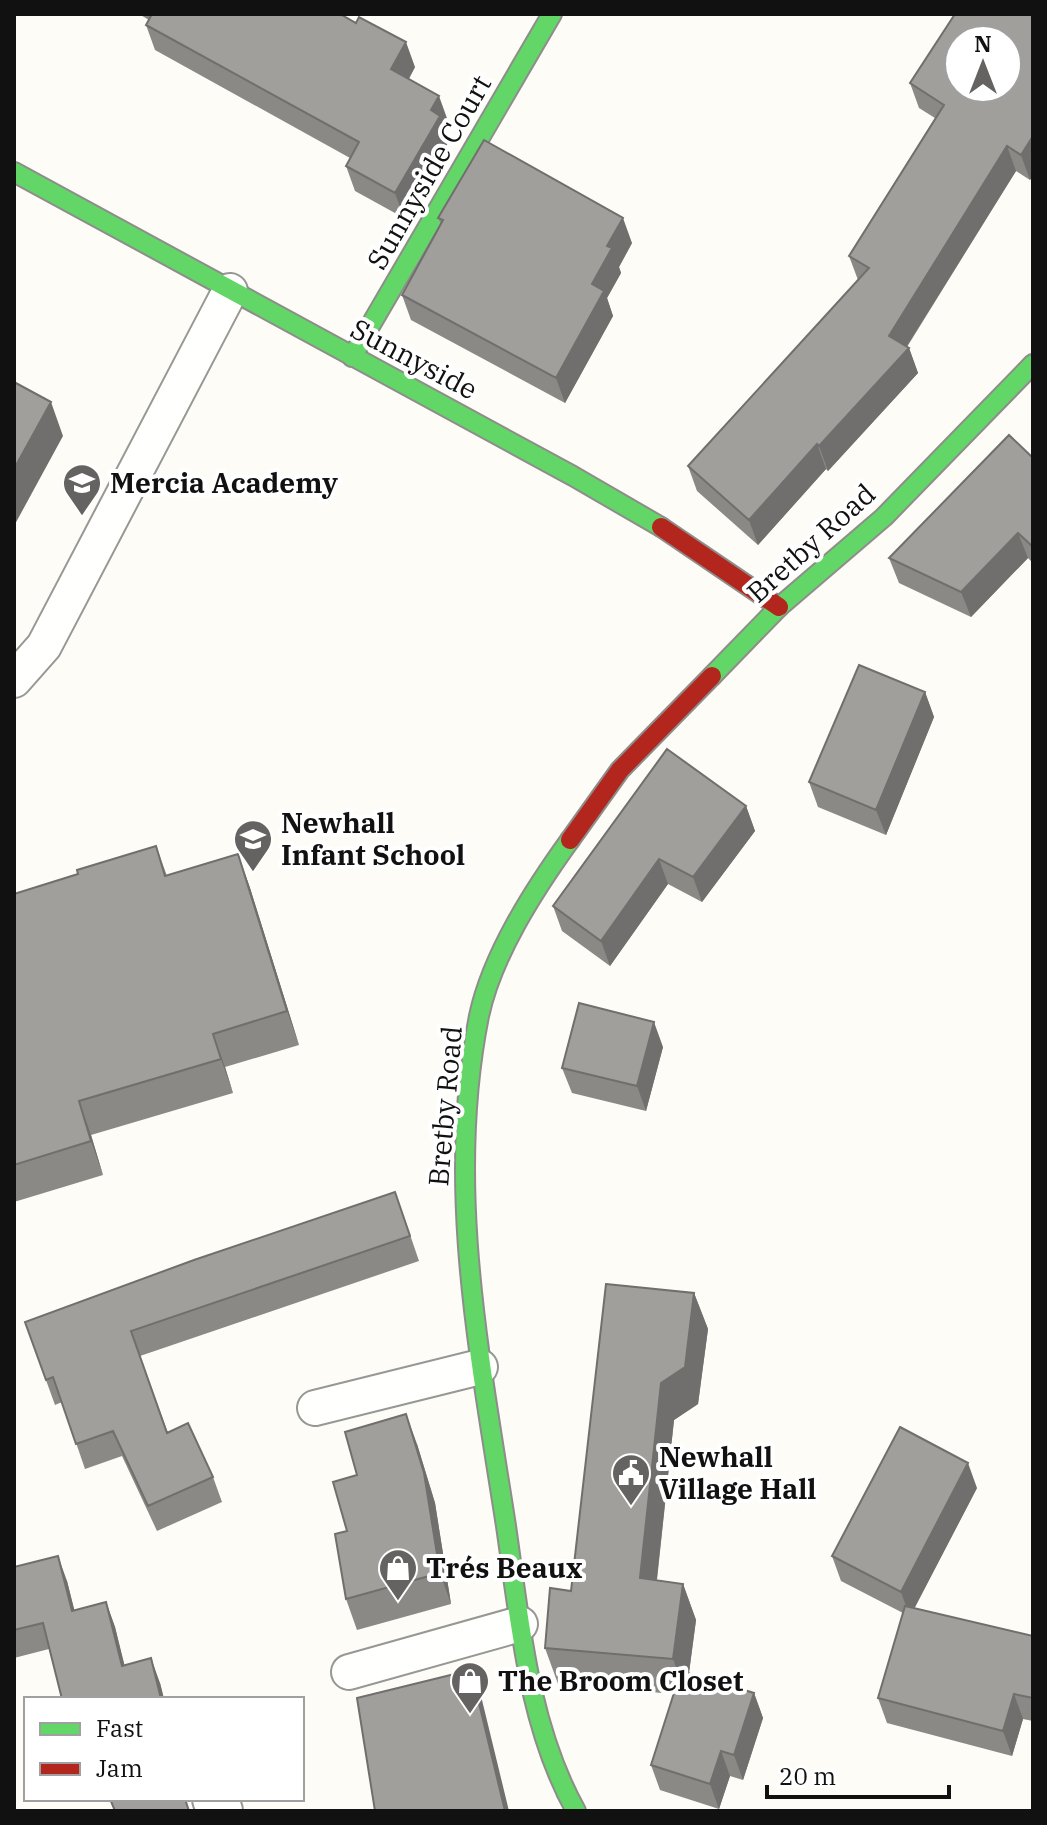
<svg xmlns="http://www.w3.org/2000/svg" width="1047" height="1825" font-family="'IBM Plex Serif',serif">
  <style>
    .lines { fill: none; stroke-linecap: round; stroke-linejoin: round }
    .lane-casing { stroke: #979795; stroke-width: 38 }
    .street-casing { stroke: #979795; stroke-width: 48 }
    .fast-casing { stroke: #8e8d8b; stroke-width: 22 }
    .jam-casing { stroke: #8e8d8b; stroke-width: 22 }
    .lane { stroke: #fffffe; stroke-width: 34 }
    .street { stroke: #fffffe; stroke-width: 44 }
    .fast { stroke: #63d668; stroke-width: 18 }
    .jam { stroke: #b3261e; stroke-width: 18 }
    .wall { fill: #8a8986 }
    .shaded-wall { fill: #716f6d }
    .building { fill: #a19f9c; stroke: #716f6d; stroke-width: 2; fill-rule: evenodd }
    .labels { text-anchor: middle; stroke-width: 8; stroke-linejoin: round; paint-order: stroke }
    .street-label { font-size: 28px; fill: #111; stroke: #fff }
    .poi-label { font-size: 28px; font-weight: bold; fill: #111; stroke: #fff; text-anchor: start }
  </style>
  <rect width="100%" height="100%" fill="#fdfcf7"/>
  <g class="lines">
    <g class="lane-casing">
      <path id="lane" d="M14 680 44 646 230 291
        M315 1408 480 1367
        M349 1672 520 1624"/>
    </g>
    <g class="street-casing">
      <path id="street" d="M215 1799 220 1811"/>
    </g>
    <g class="fast-casing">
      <path id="fast" d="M14 172 573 476 661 527
        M352 357 552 14
        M712 676 779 607 884 517 1033 364
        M570 840C534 890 492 955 479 1016 445 1186 480 1357 506 1526 520 1622 528 1725 576 1811"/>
    </g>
    <g class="jam-casing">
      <path id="jam" d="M661 527 779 607
        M570 840 620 770 712 676"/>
    </g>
    <use href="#lane" class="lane"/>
    <use href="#street" class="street"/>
    <use href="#fast" class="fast"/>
    <use href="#jam" class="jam"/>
  </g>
  <path class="wall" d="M139 14H340L415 67 409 79 448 121 445 128 449 141 404 218 355 191 346 166 350 158 155 50 146 25 149 20Z
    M1033 14V175L1030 180 1016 171 907 347 909 348 918 373 828 471 826 469 758 545 697 491 688 466 858 280 849 256 935 118 919 108 910 83Z
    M438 218 632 243 619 267 621 273 607 298 613 316 565 403 411 320 402 295 441 224Z
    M1033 458V563L1028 558 971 617 899 583 889 558Z
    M925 692 934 717 886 835 818 807 809 782Z
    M746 806 755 831 702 902 668 884 610 966 562 931 553 906Z
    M156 846 167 876 238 854 250 888 299 1045 225 1067 233 1093 91 1135 103 1175 14 1202V894L78 874Z
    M663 1047 646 1111 572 1093 562 1068Z
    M404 1217 419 1261 140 1356 168 1433 213 1477 222 1502 157 1531 122 1456 85 1469 62 1402 55 1405 25 1322Z
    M694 1293 708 1329 698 1404 674 1420 657 1580 683 1584 696 1620 689 1673 754 1693 763 1718 743 1780 730 1776 719 1809 660 1790 651 1765 674 1694 558 1684 545 1648 571 1591Z
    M417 1444 435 1503 451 1604 357 1630 346 1599 357 1475Z
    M977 1488 914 1608 1033 1636V1721L1023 1719 1012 1756 887 1723 878 1698 903 1613 841 1581 832 1556Z
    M14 1567 67 1581 74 1610 106 1602 115 1627 124 1665 160 1683 164 1699H62L49 1649 14 1658Z"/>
  <path class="shaded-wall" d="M406 42 415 67 400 94 391 69Z
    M439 96 448 121 445 128 449 141 404 218 395 193 431 110Z
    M1033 136V175L1030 180 1021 155Z
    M1007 146 1016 171 900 357 909 348 918 373 828 471 819 446Z
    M623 218 632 243 619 267 621 273 607 298 613 316 565 403 556 378 607 246Z
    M51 402 63 436 14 526V469Z
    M817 444 826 469 758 545 749 520Z
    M1018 533 1028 558 971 617 961 592Z
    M925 692 934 717 886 835 876 810Z
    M746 806 755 831 702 902 693 877Z
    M238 854 250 888 299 1045 287 1011Z
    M659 859 668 884 610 966 601 941Z
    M654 1022 663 1047 646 1111 637 1086Z
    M213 1034 225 1067 233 1093 221 1059Z
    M79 1101 91 1135 103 1175 91 1141Z
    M694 1293 708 1329 698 1404 674 1420 653 1614 640 1578 661 1383Z
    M406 1414 417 1444 435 1503 451 1604 440 1573Z
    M968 1463 977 1488 910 1617 901 1592Z
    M58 1556 67 1581 81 1636 72 1611Z
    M683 1584 696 1620 686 1695 673 1659Z
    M106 1602 115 1627 131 1691 122 1666Z
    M151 1658 160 1683 164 1699H161Z
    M471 1670 482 1700 509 1811H505Z
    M754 1693 763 1718 743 1780 734 1755Z
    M1014 1694 1023 1719 1012 1756 1003 1731Z
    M721 1751 730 1776 719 1809 710 1784Z"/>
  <path class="building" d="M152 14H340L356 23 359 17 406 42 391 69 439 96 431 110 440 116 395 193 346 166 359 142 146 25Z
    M955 14H1033V136L1021 155 1007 146 889 336 909 348 819 446 817 444 749 520 688 466 869 268 849 256 944 105 910 83ZM959 40H1007V88H959Z
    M484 140 623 218 607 246 612 248 592 284 604 291 556 378 402 295 443 220 438 218Z
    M14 382 51 402 14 469Z
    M1009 435 1033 458V547L1018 533 961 592 889 558Z
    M859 665 925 692 876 810 809 782Z
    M667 749 746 806 693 877 659 859 601 941 553 906Z
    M156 846 165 876 238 854 287 1011 213 1034 221 1059 79 1101 91 1141 14 1165V894L78 874 77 870Z
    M579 1003 654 1022 637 1086 562 1068Z
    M395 1192 410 1236 131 1331 167 1433 188 1423 213 1477 148 1506 113 1431 76 1444 53 1377 46 1380 25 1322 194 1260Z
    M606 1284 694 1293 685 1367 661 1383 640 1578 683 1584 673 1659 545 1648 550 1588 571 1591Z
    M406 1414 424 1473 440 1573 346 1599 335 1534 347 1531 333 1482 357 1475 345 1432Z
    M900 1427 968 1463 901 1592 832 1556Z
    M58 1556 72 1611 106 1602 122 1666 151 1658 161 1699H62L43 1623 14 1630V1567Z
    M905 1606 1033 1636V1698L1014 1694 1003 1731 878 1698Z
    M471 1670 505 1811H375L357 1698Z
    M681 1671 754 1693 734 1755 721 1751 710 1784 651 1765Z
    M110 1799H185L189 1811H115Z"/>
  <defs>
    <g id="school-pin" transform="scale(2)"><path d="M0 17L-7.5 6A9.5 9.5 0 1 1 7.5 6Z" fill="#646362" stroke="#fff"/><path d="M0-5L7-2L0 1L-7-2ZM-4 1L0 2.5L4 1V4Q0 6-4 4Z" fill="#fff"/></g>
    <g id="civic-pin" transform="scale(2)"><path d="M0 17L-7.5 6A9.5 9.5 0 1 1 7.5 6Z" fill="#646362" stroke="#fff"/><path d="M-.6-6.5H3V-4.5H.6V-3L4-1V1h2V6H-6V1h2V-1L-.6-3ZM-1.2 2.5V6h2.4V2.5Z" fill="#fff"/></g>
    <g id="shop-pin" transform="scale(2)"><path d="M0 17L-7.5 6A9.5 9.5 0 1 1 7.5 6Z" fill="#646362" stroke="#fff"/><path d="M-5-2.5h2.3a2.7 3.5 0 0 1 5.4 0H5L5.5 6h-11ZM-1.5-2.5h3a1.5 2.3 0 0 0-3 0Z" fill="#fff"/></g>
  </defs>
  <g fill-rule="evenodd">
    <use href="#school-pin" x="82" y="483"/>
    <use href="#school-pin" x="253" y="839"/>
    <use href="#civic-pin" x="631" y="1473"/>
    <use href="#shop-pin" x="398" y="1568"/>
    <use href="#shop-pin" x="470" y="1681"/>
  </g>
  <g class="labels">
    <g class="street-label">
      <text transform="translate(429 172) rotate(-60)" y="10">Sunnyside Court</text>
      <text transform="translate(414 359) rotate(28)" y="10">Sunnyside</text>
      <text transform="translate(811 543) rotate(-42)" y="10">Bretby Road</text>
      <text transform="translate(445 1106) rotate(-85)" y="10">Bretby Road</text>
    </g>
    <g class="poi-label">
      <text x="110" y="493">Mercia Academy</text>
      <text x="281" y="833">Newhall<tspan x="281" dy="32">Infant School</tspan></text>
      <text x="659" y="1467">Newhall<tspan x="659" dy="32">Village Hall</tspan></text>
      <text x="426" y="1578">Trés Beaux</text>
      <text x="498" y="1691">The Broom Closet</text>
    </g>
  </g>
  <rect width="1047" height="1825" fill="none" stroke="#111111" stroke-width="32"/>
  <rect x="24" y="1697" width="280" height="104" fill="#ffffff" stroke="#a0a0a0" stroke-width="2"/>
  <rect x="40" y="1723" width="40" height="12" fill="#63d668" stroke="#a0a0a0" stroke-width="2"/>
  <text x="96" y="1737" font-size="24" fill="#111111">Fast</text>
  <rect x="40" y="1763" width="40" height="12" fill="#b3261e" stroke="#a0a0a0" stroke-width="2"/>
  <text x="96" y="1777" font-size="24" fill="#111111">Jam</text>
  <g transform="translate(983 64)"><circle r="38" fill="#ffffff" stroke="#a0a0a0" stroke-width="2"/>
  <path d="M0-6L14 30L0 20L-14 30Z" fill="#646362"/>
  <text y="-12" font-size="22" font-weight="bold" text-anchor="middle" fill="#111111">N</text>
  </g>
  <path d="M767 1785v12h182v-12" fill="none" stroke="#111111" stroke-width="4"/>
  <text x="779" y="1785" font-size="24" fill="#111111" stroke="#ffffff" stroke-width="6" paint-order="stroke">20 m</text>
</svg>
